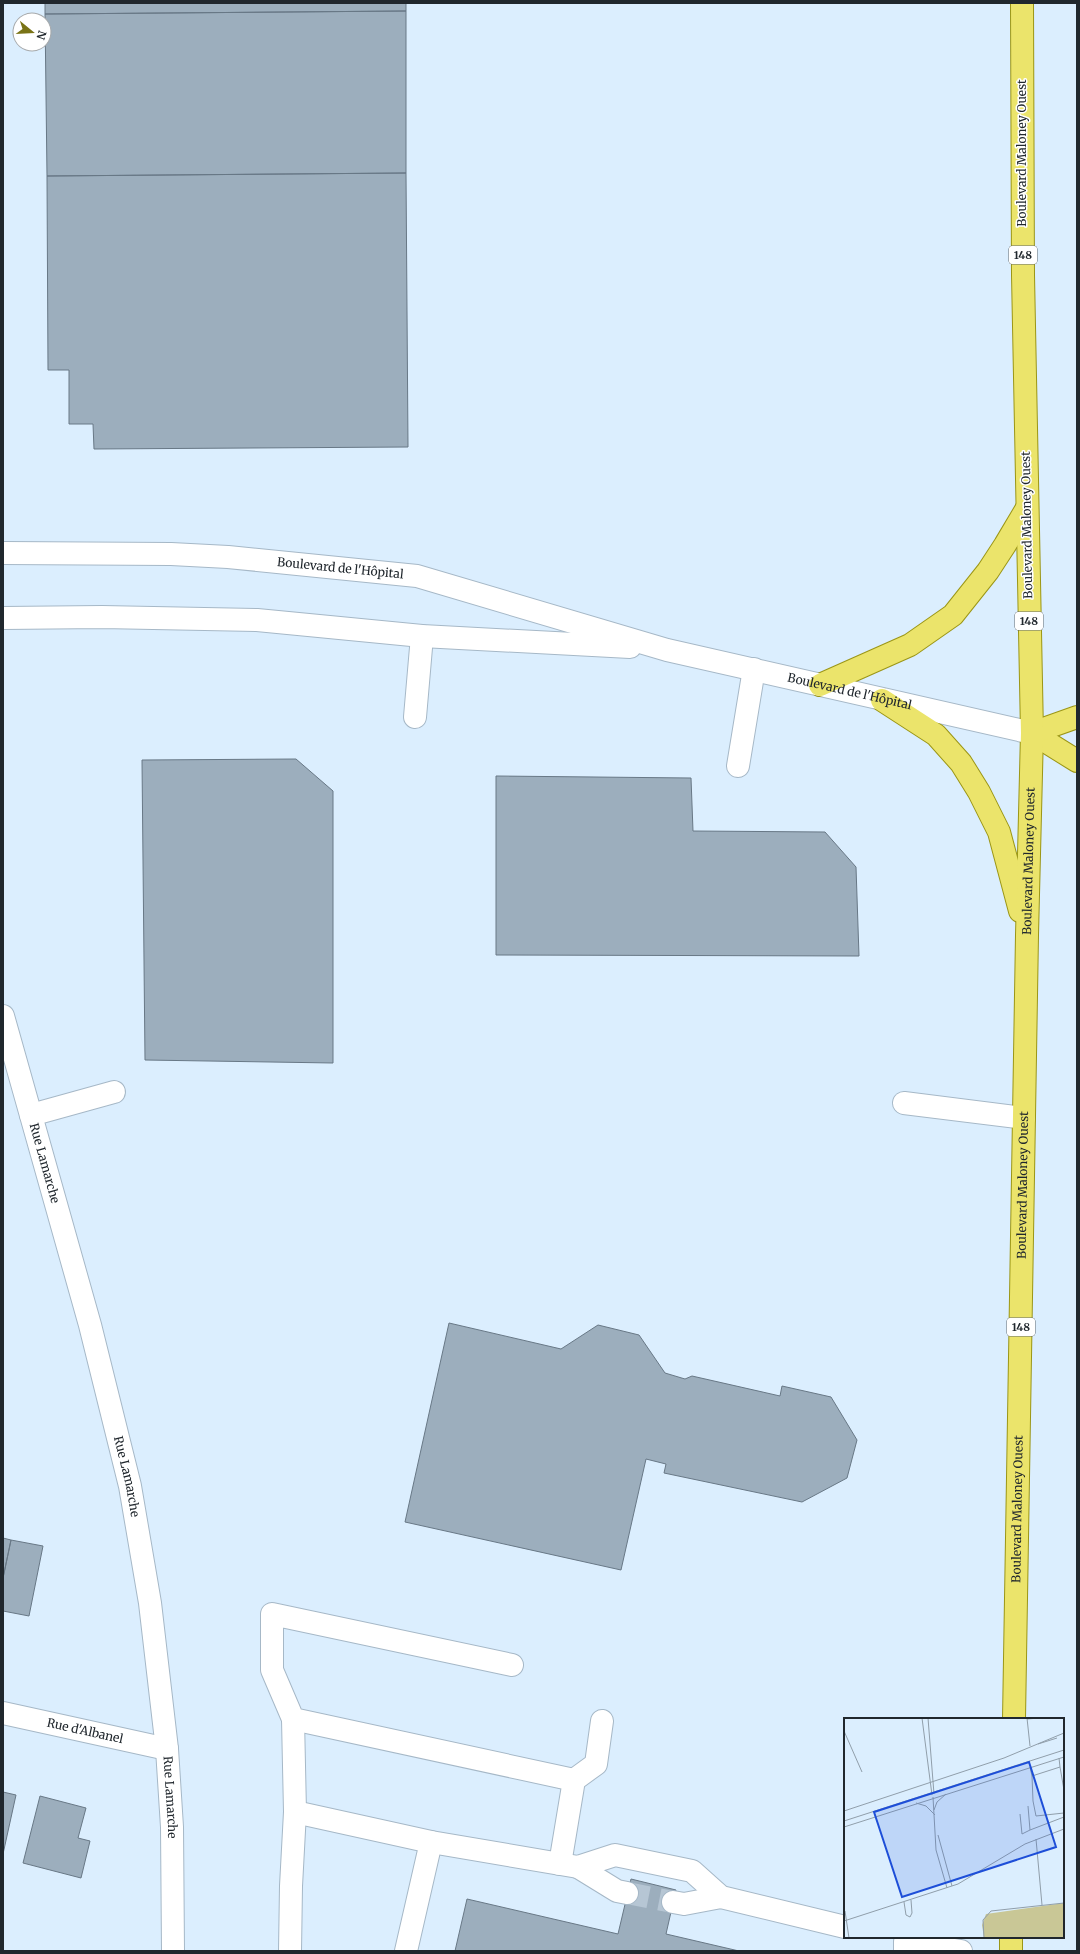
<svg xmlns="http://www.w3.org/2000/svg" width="1080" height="1954" font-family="Merriweather,serif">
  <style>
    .building { fill: #9caebd; stroke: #687886 }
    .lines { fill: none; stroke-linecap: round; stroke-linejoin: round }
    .minor-tunnel { stroke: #b6c6d4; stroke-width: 22; stroke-dasharray: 22 11; stroke-linecap: butt }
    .minor-casing { stroke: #a6b8c7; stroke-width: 24 }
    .major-casing { stroke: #9b9616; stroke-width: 24 }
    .minor { stroke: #fff; stroke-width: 22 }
    .major { stroke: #ebe46b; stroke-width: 22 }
    .labels { text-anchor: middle; stroke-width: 3; stroke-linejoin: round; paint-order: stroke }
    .shield { fill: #fff; stroke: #63686c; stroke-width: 1 }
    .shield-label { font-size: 11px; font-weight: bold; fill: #20272d }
    .street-label { font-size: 12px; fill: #20272d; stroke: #fff }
    .inset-road { fill: none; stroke: #909eaa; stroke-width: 1 }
    .view { fill: #1d4ed8; fill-opacity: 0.15; stroke: #1d4ed8; stroke-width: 2 }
    .inset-edge { fill: none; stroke: #20272d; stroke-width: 2 }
  </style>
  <rect width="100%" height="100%" fill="#dbeefe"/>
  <path class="building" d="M45 3H406V11L45 14Z
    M406 11V173L47 176 45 14Z
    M406 173 408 447 94 449 93 424H69V370H48L47 176Z
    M296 759 333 791V1063L145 1060 142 760Z
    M496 776 691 778 693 831 825 832 856 867 859 956 496 955Z
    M449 1323 561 1349 598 1325 639 1335 665 1373 685 1379 692 1376 780 1396 782 1386 831 1397 857 1440 847 1478 802 1502 664 1473 666 1464 646 1459 621 1570 405 1522Z
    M3 1538 11 1540 3 1578Z
    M11 1540 43 1546 29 1616 3 1611V1578Z
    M3 1792 16 1795 3 1854Z
    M40 1796 86 1808 78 1838 90 1841 81 1878 23 1863Z
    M631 1879 676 1890 666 1934 739 1951H455L467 1899 618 1934Z"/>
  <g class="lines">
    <path class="minor-tunnel" d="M627 1893 673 1902"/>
    <g class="minor-casing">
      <g id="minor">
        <path id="s1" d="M3 553 171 554 228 557 417 576 667 650 1032 733"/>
        <path d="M3 618 102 617 257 620 422 636 630 647"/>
        <path d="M415 717 422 636"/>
        <path d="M738 766 754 669"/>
        <path id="s2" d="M3 1016 90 1325 130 1486 150 1603 167 1749 172 1827 173 1951"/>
        <path d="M904 1103 1024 1118"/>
        <path d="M31 1115 114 1092"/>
        <path d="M512 1665 272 1614V1670L293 1719 574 1780"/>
        <path id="s3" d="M3 1713 167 1749"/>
        <path d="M295 1812 431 1842"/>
        <path d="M560 1864 574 1780 596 1764 602 1721"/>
        <path d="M578 1867 617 1891 627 1893"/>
        <path d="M673 1902 684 1904 721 1897"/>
        <path d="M290 1951 291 1886 295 1812 293 1719"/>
        <path d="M406 1951 431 1842 578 1867 615 1855 692 1871 721 1897 845 1927"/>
        <path d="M905 1951V1942L961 1951"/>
      </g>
    </g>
    <g class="major-casing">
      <g id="major">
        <path d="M820 685 910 645 953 615 988 571 1005 545 1027 508"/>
        <path d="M882 700 936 735 961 763 979 792 999 832 1020 911"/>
        <path d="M1032 733 1077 761"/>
        <path d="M1032 733 1077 717"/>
        <path id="s4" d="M1014 1719 1027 935 1032 733 1023 275 1022 3"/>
        <path d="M1011 1951V1937"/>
      </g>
    </g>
    <use href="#minor" class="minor"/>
    <use href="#major" class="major"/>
  </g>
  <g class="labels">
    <g class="shield">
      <rect x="1009" y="246" width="28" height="18" rx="3"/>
      <rect x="1015" y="612" width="28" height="18" rx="3"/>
      <rect x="1007" y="1318" width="28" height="18" rx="3"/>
    </g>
    <g class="shield-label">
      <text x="1023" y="259">148</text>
      <text x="1029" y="625">148</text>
      <text x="1021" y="1331">148</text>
    </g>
    <g class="street-label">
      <text transform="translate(1022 153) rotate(-90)" y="4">Boulevard Maloney Ouest</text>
      <text transform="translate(1027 525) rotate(-91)" y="4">Boulevard Maloney Ouest</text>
      <text dy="4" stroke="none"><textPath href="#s1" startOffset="338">Boulevard de l'Hôpital</textPath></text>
      <text dy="4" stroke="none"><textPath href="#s1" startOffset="863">Boulevard de l'Hôpital</textPath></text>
      <text dy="4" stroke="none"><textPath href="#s4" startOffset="858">Boulevard Maloney Ouest</textPath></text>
      <text dy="4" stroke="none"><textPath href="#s2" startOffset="153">Rue Lamarche</textPath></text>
      <text dy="4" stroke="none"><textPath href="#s4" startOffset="534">Boulevard Maloney Ouest</textPath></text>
      <text dy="4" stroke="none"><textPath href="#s2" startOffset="477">Rue Lamarche</textPath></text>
      <text dy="4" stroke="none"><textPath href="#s4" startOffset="210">Boulevard Maloney Ouest</textPath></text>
      <text dy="4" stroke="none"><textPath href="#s3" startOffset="84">Rue d'Albanel</textPath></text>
      <text dy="4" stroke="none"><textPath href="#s2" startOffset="801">Rue Lamarche</textPath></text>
    </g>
  </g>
  <g transform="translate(844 1718)">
    <rect width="220" height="220" fill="#dbeefe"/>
    <path d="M220 185V220H140L138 207 142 196Z" fill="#c9c796"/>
    <path class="inset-road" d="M78 0 88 77M84 0 90 76M183 0 186 28M183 1 195 0M0 13 18 54M194 26 213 20M186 49 188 58 216 49 215 40M216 49 220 72M188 58 189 83 192 98 220 95M89 79 92 132 103 170M72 85 82 88 91 97M90 92 93 84 102 76M0 93 160 40 220 15M176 96 178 116 186 112 184 88M0 103 220 32M0 109 220 39M186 112 220 99M94 117 108 168M192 121 198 187M60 184 62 197 66 199 68 195 67 182M1 193 5 220M0 203 114 166 181 126 220 111M140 220 139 202 147 193 220 185"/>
    <path class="view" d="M185 44 212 129 58 179 30 94Z"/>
    <rect width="220" height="220" class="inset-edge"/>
  </g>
  <rect width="1080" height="1954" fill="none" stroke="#20272d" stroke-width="8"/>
  <g transform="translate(32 32) rotate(108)"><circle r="19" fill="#ffffff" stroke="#a6a9ab"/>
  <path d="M0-3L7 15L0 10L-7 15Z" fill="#797316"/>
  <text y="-6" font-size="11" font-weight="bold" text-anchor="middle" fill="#20272d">N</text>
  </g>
</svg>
